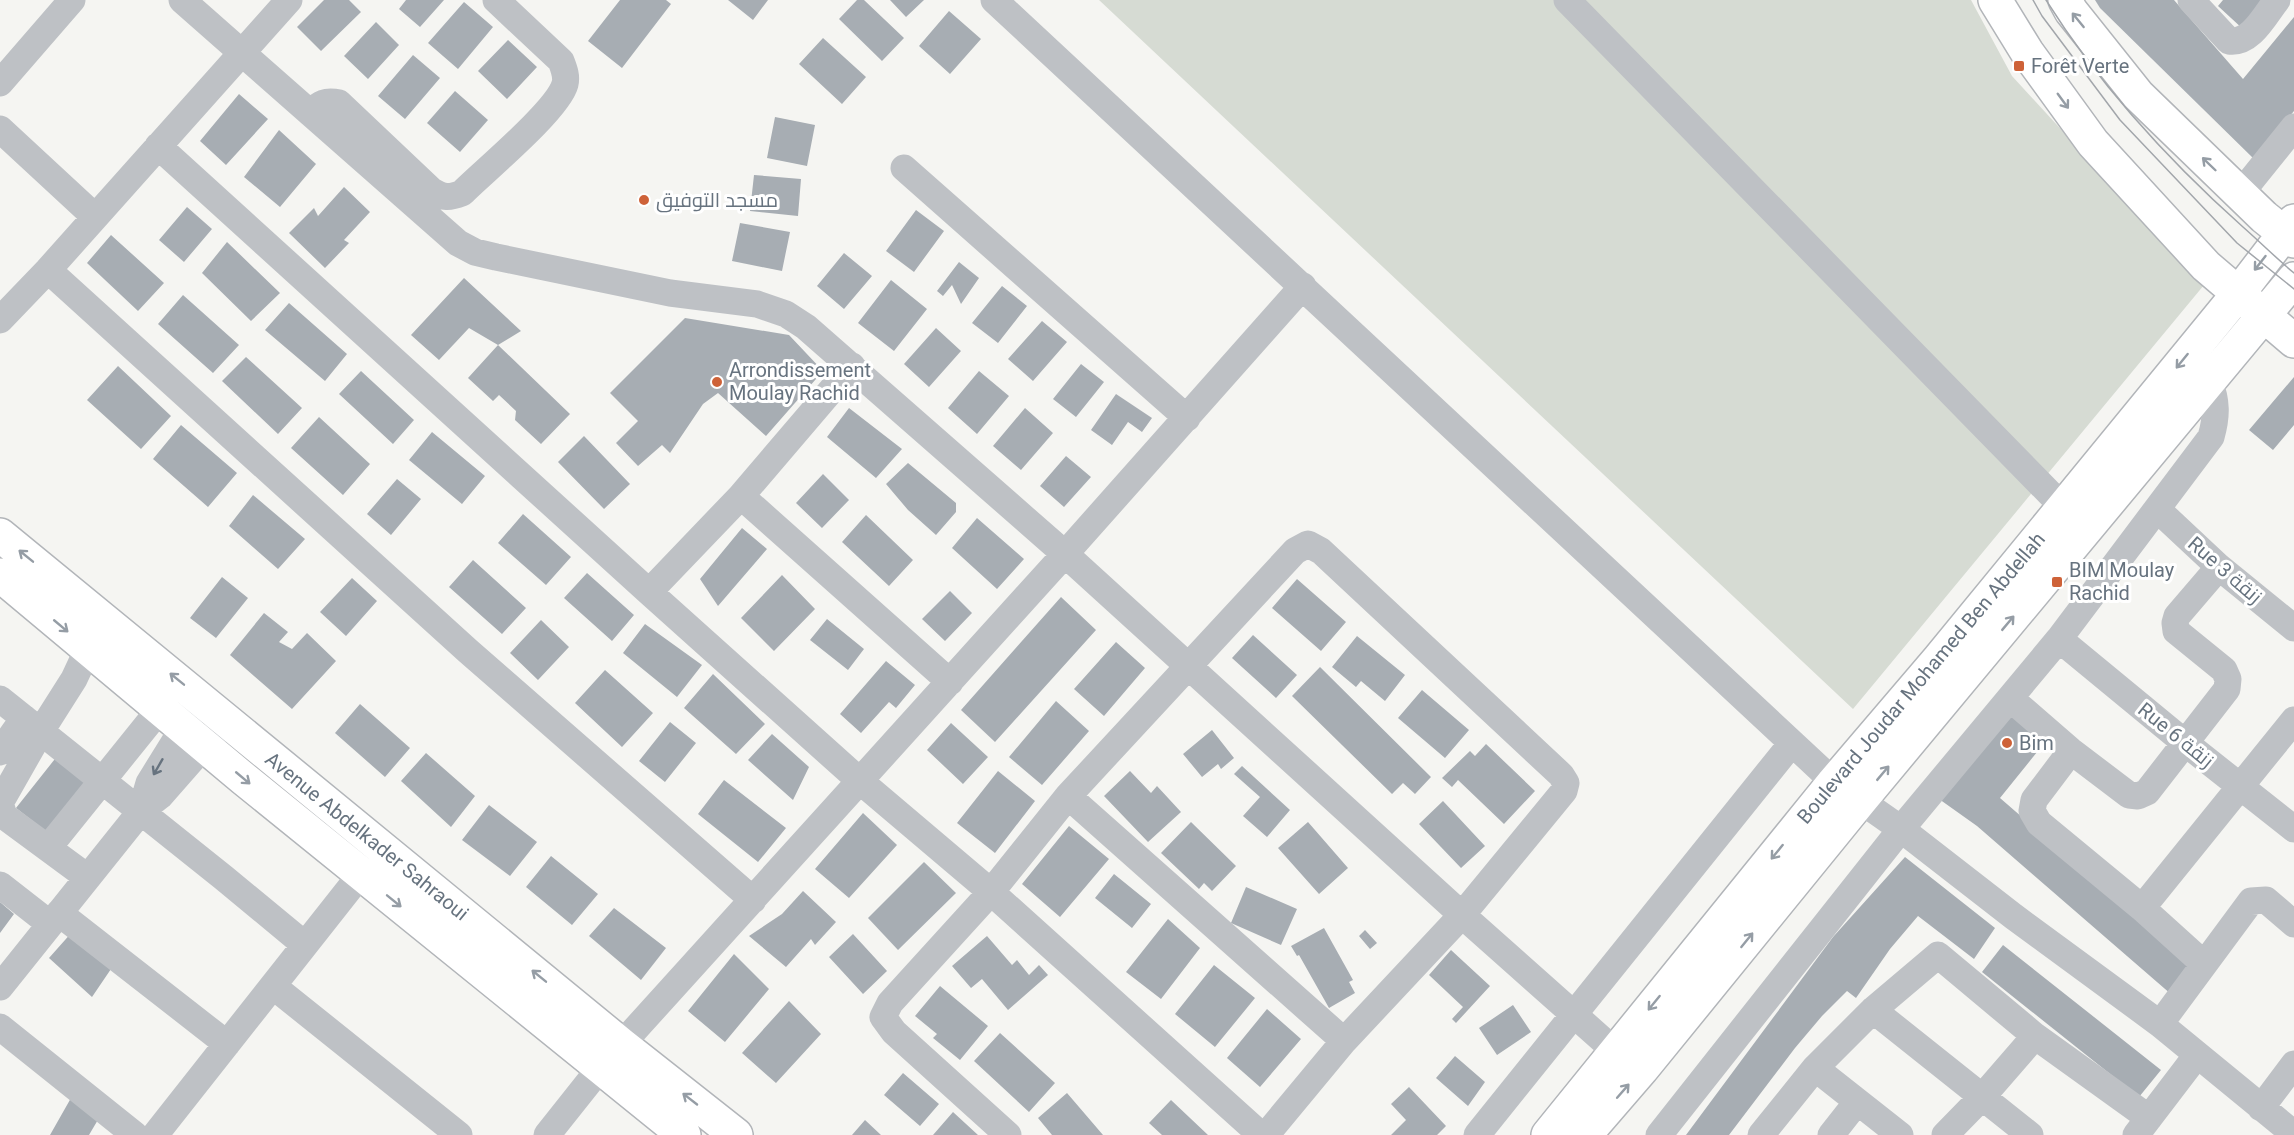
<svg xmlns="http://www.w3.org/2000/svg" width="2294" height="1135" font-family="Roboto,Cairo,sans-serif">
  <style>
    .green { fill: #d6dbd3 }
    .building { fill: #a7adb3 }
    .lines { fill: none; stroke-linecap: round; stroke-linejoin: round }
    .major-casing { stroke: #b2b5b9; stroke-width: 36 }
    .minor { stroke: #bec1c5; stroke-width: 27 }
    .major { stroke: #fff; stroke-width: 33 }
    .tram { stroke: #a2a6ab; stroke-width: 1.5 }
    .oneway { stroke: #959da5 }
    .oneway2 { stroke: #67737f }
    .poi-dot { fill: #ce6238; stroke: #fff; stroke-width: 2 }
    .labels { text-anchor: middle; stroke-width: 6; stroke-linejoin: round; paint-order: stroke }
    .poi-label { font-size: 20px; fill: #67737f; stroke: #fff; text-anchor: start }
    .street-label { font-size: 20px; fill: #67737f; stroke: #fff }
  </style>
  <rect width="100%" height="100%" fill="#f5f5f2"/>
  <path class="green" d="M1099 0H1971L2012 76 2204 285 1853 709Z"/>
  <path class="building" d="M324 0H349L361 12 321 51 297 27Z
    M406 0H444L420 27 399 9Z
    M620 0H666L671 4 622 68 588 41Z
    M728 0H768L753 20Z
    M857 0H864L904 38 882 61 839 19Z
    M890 0H924L906 17Z
    M2095 0H2174L2243 79 2294 17V111L2254 159 2100 8Z
    M2223 0H2268L2244 30 2218 6Z
    M464 2 493 27 458 69 428 43Z
    M949 11 981 39 950 74 919 46Z
    M376 22 399 45 368 79 344 56Z
    M823 38 866 77 842 104 799 64Z
    M508 40 537 67 507 99 478 71Z
    M413 55 440 78 405 119 378 96Z
    M455 91 488 120 460 152 427 123Z
    M239 94 268 119 226 165 200 141Z
    M775 117 815 125 807 166 767 158Z
    M279 130 316 164 280 207 244 177Z
    M754 175 801 179 798 216 750 211Z
    M344 187 370 212 344 240 349 243 325 268 289 233 314 208 318 216Z
    M187 207 212 229 184 262 159 240Z
    M916 210 944 231 914 272 886 251Z
    M740 223 790 232 782 271 732 261Z
    M111 235 164 283 138 311 87 263Z
    M227 242 280 293 251 321 202 273Z
    M844 253 872 276 844 309 817 286Z
    M959 262 979 278 961 304 952 285 943 296 937 291Z
    M464 278 521 331 498 345 469 328 439 360 411 335Z
    M891 280 927 309 894 351 858 323Z
    M1002 286 1027 306 998 343 972 323Z
    M183 295 239 345 213 373 158 324Z
    M289 303 347 354 325 381 265 330Z
    M685 318 789 335 823 371 766 436 718 393 703 404 670 453 662 445 638 466 616 443 638 421 610 393Z
    M1042 321 1067 342 1033 381 1008 359Z
    M936 328 961 351 929 387 904 364Z
    M498 345 570 414 541 444 515 420 516 411 499 395 493 401 468 378Z
    M246 357 302 408 278 434 222 381Z
    M1081 364 1104 382 1076 417 1053 399Z
    M118 366 171 416 141 449 87 400Z
    M361 371 414 420 393 444 339 394Z
    M979 371 1009 396 977 434 948 408Z
    M2294 377V425L2273 450 2249 430Z
    M1116 394 1152 418 1142 432 1128 422 1112 445 1091 430Z
    M849 408 902 449 876 478 827 437Z
    M1025 408 1053 433 1021 470 993 446Z
    M319 417 370 464 343 495 291 448Z
    M181 425 237 473 208 507 153 459Z
    M432 432 485 476 462 504 409 460Z
    M584 436 630 484 604 509 558 462Z
    M1066 456 1091 477 1064 507 1040 486Z
    M908 463 956 503V512L936 535 908 510 886 484Z
    M823 474 849 500 822 528 796 503Z
    M397 479 421 499 391 535 367 514Z
    M253 495 305 539 278 569 229 526Z
    M523 514 571 557 546 585 498 543Z
    M866 515 913 560 889 586 842 542Z
    M977 518 1024 559 997 589 952 548Z
    M742 528 767 549 718 606 700 579Z
    M473 560 526 608 502 634 449 587Z
    M587 573 634 615 612 641 564 598Z
    M782 575 815 609 774 651 741 618Z
    M222 577 248 598 216 638 190 618Z
    M352 578 377 601 346 636 320 612Z
    M1297 579 1346 622 1321 651 1272 608Z
    M950 591 972 613 945 641 922 619Z
    M1061 597 1096 630 995 742 961 710Z
    M264 613 288 632 279 642 292 649 307 633 336 661 292 709 230 655Z
    M827 619 864 649 848 670 810 640Z
    M541 620 569 647 538 680 510 653Z
    M645 624 702 665 677 697 623 653Z
    M1253 635 1297 675 1276 698 1232 658Z
    M1357 636 1405 675 1385 701 1361 681 1356 687 1332 667Z
    M1116 642 1145 668 1104 716 1074 689Z
    M886 661 915 685 896 708 889 702 861 733 840 714Z
    M1320 667 1431 777 1415 794 1403 783 1392 794 1292 696Z
    M605 670 653 713 622 747 575 703Z
    M713 674 765 724 736 754 684 708Z
    M1422 690 1469 730 1445 758 1398 718Z
    M1056 701 1089 731 1042 785 1009 757Z
    M360 704 410 748 385 777 335 733Z
    M2009 709 2046 741 2000 798 2193 966 2172 995 1977 826 1939 799Z
    M670 722 696 743 665 782 639 761Z
    M951 723 988 757 963 784 927 750Z
    M1212 730 1234 758 1221 769 1218 764 1202 777 1183 754Z
    M772 734 809 767 793 800 748 760Z
    M1486 744 1535 791 1504 824 1458 780 1452 787 1442 778 1470 751 1475 756Z
    M66 745 98 771 48 833 16 808Z
    M426 753 475 796 451 827 401 781Z
    M1242 766 1290 810 1267 837 1243 816 1260 797 1234 774Z
    M998 771 1035 801 995 853 957 823Z
    M1130 771 1151 793 1157 786 1181 812 1148 842 1104 796Z
    M724 780 786 828 758 862 698 814Z
    M1443 801 1485 846 1461 868 1419 824Z
    M489 805 537 842 510 876 462 840Z
    M863 813 897 845 849 898 815 869Z
    M1191 822 1236 866 1212 891 1204 883 1199 889 1161 853Z
    M1308 822 1348 868 1319 894 1278 848Z
    M1069 826 1109 859 1060 917 1022 884Z
    M551 856 598 894 572 925 526 887Z
    M1905 857 1995 928 1974 959 1918 916 1890 949 1856 998 1847 991 1822 1016 1795 1048 1729 1135H1686L1833 937Z
    M924 862 956 893 898 950 868 918Z
    M1114 874 1151 904 1132 928 1095 898Z
    M1246 887 1297 909 1281 945 1231 923Z
    M803 891 836 922 815 945 811 939 786 967 749 936 782 914Z
    M0 902 14 914 0 933Z
    M614 908 666 948 641 980 589 936Z
    M1168 919 1200 948 1161 999 1126 972Z
    M1324 928 1353 980 1349 982 1355 993 1329 1008 1299 955 1297 956 1291 946Z
    M1365 930 1377 943 1370 949 1359 936Z
    M73 931 111 969 92 997 49 958Z
    M853 934 887 971 863 994 829 957Z
    M987 936 1012 965 1017 960 1029 975 1039 965 1048 975 1008 1010 982 979 971 988 952 966Z
    M2003 945 2161 1070 2139 1097 1982 972Z
    M1451 950 1490 986 1456 1023 1452 1019 1463 1007 1429 975Z
    M734 954 769 989 725 1042 688 1011Z
    M1214 965 1255 998 1215 1047 1175 1014Z
    M940 986 988 1026 960 1060 933 1038 937 1034 915 1016Z
    M789 1001 821 1034 776 1083 742 1053Z
    M1513 1005 1531 1032 1497 1055 1479 1028Z
    M1267 1009 1301 1039 1260 1087 1227 1058Z
    M1000 1033 1055 1083 1029 1112 974 1061Z
    M1455 1056 1485 1082 1468 1106 1436 1078Z
    M903 1073 939 1104 920 1126 884 1095Z
    M1409 1087 1446 1126 1437 1135H1391L1406 1120 1391 1104Z
    M1067 1093 1103 1135H1052L1038 1118Z
    M71 1098 99 1118 89 1135H50Z
    M1171 1100 1208 1135H1162L1149 1123Z
    M953 1112 978 1135H933Z
    M865 1120 881 1135H852Z"/>
  <g class="lines">
    <g class="major-casing">
      <path id="major" d="M1995 0 2027 52 2093 143 2206 266 2294 341
        M2065 0 2071 11 2138 95 2264 217 2294 241
        M0 535 622 1045 736 1135
        M0 575 244 779 684 1135
        M1548 1135 1834 782 1939 659 2238 294 2294 221
        M1585 1135 1642 1069 1860 801 2294 279"/>
    </g>
    <path class="minor" d="M182 0 458 243 475 252 496 257 670 293 757 304 786 314 806 327 1065 554 1462 915 1615 1051
      M994 0 1834 782 1901 829 2013 916 2160 1024 2294 1134
      M1567 0 2063 507
      M2191 0 2229 41C2251 44 2265 15 2277 0
      M0 83 72 0
      M310 113C320 103 326 100 339 103L432 191C444 198 449 198 462 193 484 171 558 110 565 84 567 76 564 69 561 61L496 0
      M0 129 94 216
      M158 146 649 592 860 781 991 892 1261 1135
      M904 168 1187 418
      M2240 194 2294 127
      M48 270 468 651 753 900
      M0 320 48 270 289 0
      M741 496 950 682
      M2158 510 2219 567 2294 628
      M649 592 741 496 852 366
      M2059 639 2184 742 2294 829
      M0 699 224 878 305 945
      M2011 699 2071 751 2129 795 2138 796 2147 792 2227 689 2228 679 2224 670 2176 631 2175 623 2177 616 2219 567
      M2071 751 2034 800 2032 811 2039 823 2142 908 2204 964
      M0 752 24 718
      M1068 796 1344 1041
      M141 810 149 783 193 712
      M48 848 160 709
      M87 877 4 816 0 803 41 731 74 679 88 649
      M0 885 50 924
      M2142 908 2294 720
      M59 913 227 1044
      M273 986 459 1135
      M0 987 141 811 160 796 218 730
      M1873 1010 2030 1135
      M2160 1024 2251 901 2266 900 2294 924
      M0 1027 135 1135
      M1815 1068 1900 1135
      M2261 1108 2294 1064
      M155 1135 361 874
      M547 1135 601 1067 1065 554 1303 286
      M1008 1135 894 1032 883 1017 890 1003 991 892 1068 796 1295 551 1308 544 1321 551 1561 775 1566 783 1564 791 1462 915 1344 1041 1266 1135
      M1477 1135 1792 743
      M1659 1135 1901 829 2059 639 2211 437C2217 416 2217 401 2209 381
      M1761 1135 1815 1068 1873 1010 1938 955 2035 1036 2149 1118
      M1831 1135 1857 1102
      M1945 1135 1983 1096 2035 1036
      M2136 1135 2197 1055"/>
    <use href="#major" class="major"/>
    <path class="tram" d="M2033 0 2042 16 2120 120 2237 243 2294 289
      M2046 0C2100 86 2168 160 2243 227 2260 242 2276 258 2294 273"/>
  </g>
  <defs><path id="oneway-shaft" d="M-6 0H5M1.5-3L5.5 0L1.5 3" fill="none" stroke-width="1.6" stroke-linecap="round" stroke-linejoin="round" transform="scale(1.5)"/></defs>
  <g class="oneway">
    <use href="#oneway-shaft" transform="translate(2078 20) rotate(-129)"/>
    <use href="#oneway-shaft" transform="translate(2063 101) rotate(54)"/>
    <use href="#oneway-shaft" transform="translate(2209 164) rotate(-136)"/>
    <use href="#oneway-shaft" transform="translate(2260 263) rotate(128)"/>
    <use href="#oneway-shaft" transform="translate(2182 361) rotate(129)"/>
    <use href="#oneway-shaft" transform="translate(26 556) rotate(-141)"/>
    <use href="#oneway-shaft" transform="translate(2008 623) rotate(-50)"/>
    <use href="#oneway-shaft" transform="translate(61 626) rotate(40)"/>
    <use href="#oneway-shaft" transform="translate(177 679) rotate(-141)"/>
    <use href="#oneway-shaft" transform="translate(1883 773) rotate(-50)"/>
    <use href="#oneway-shaft" transform="translate(243 778) rotate(40)"/>
    <use href="#oneway-shaft" transform="translate(1777 852) rotate(129)"/>
    <use href="#oneway-shaft" transform="translate(394 901) rotate(39)"/>
    <use href="#oneway-shaft" transform="translate(1747 940) rotate(-51)"/>
    <use href="#oneway-shaft" transform="translate(539 976) rotate(-141)"/>
    <use href="#oneway-shaft" transform="translate(1654 1003) rotate(129)"/>
    <use href="#oneway-shaft" transform="translate(1623 1091) rotate(-49)"/>
    <use href="#oneway-shaft" transform="translate(690 1099) rotate(-142)"/>
  </g>
  <use class="oneway2" href="#oneway-shaft" transform="translate(158 767) rotate(120)"/>
  <g class="poi-dot">
    <rect x="2013" y="60" width="12" height="12" rx="3"/>
    <circle cx="644" cy="200" r="6"/>
    <circle cx="717" cy="382" r="6"/>
    <rect x="2051" y="576" width="12" height="12" rx="3"/>
    <circle cx="2007" cy="743" r="6"/>
  </g>
  <g class="labels">
    <g class="poi-label">
      <text x="2031" y="73">Forêt Verte</text>
      <text x="656" y="207">مسجد التوفيق</text>
      <text x="729" y="377">Arrondissement<tspan x="729" dy="23">Moulay Rachid</tspan></text>
      <text x="2069" y="577">BIM Moulay<tspan x="2069" dy="23">Rachid</tspan></text>
      <text x="2019" y="750">Bim</text>
    </g>
    <g class="street-label">
      <text transform="translate(2225 570) rotate(41)" y="7">Rue 3 زنقة</text>
      <text transform="translate(1921 678) rotate(-50)" y="7">Boulevard Joudar Mohamed Ben Abdellah</text>
      <text transform="translate(2176 735) rotate(39)" y="7">Rue 6 زنقة</text>
      <text transform="translate(367 836) rotate(39)" y="7">Avenue Abdelkader Sahraoui</text>
    </g>
  </g>
</svg>
